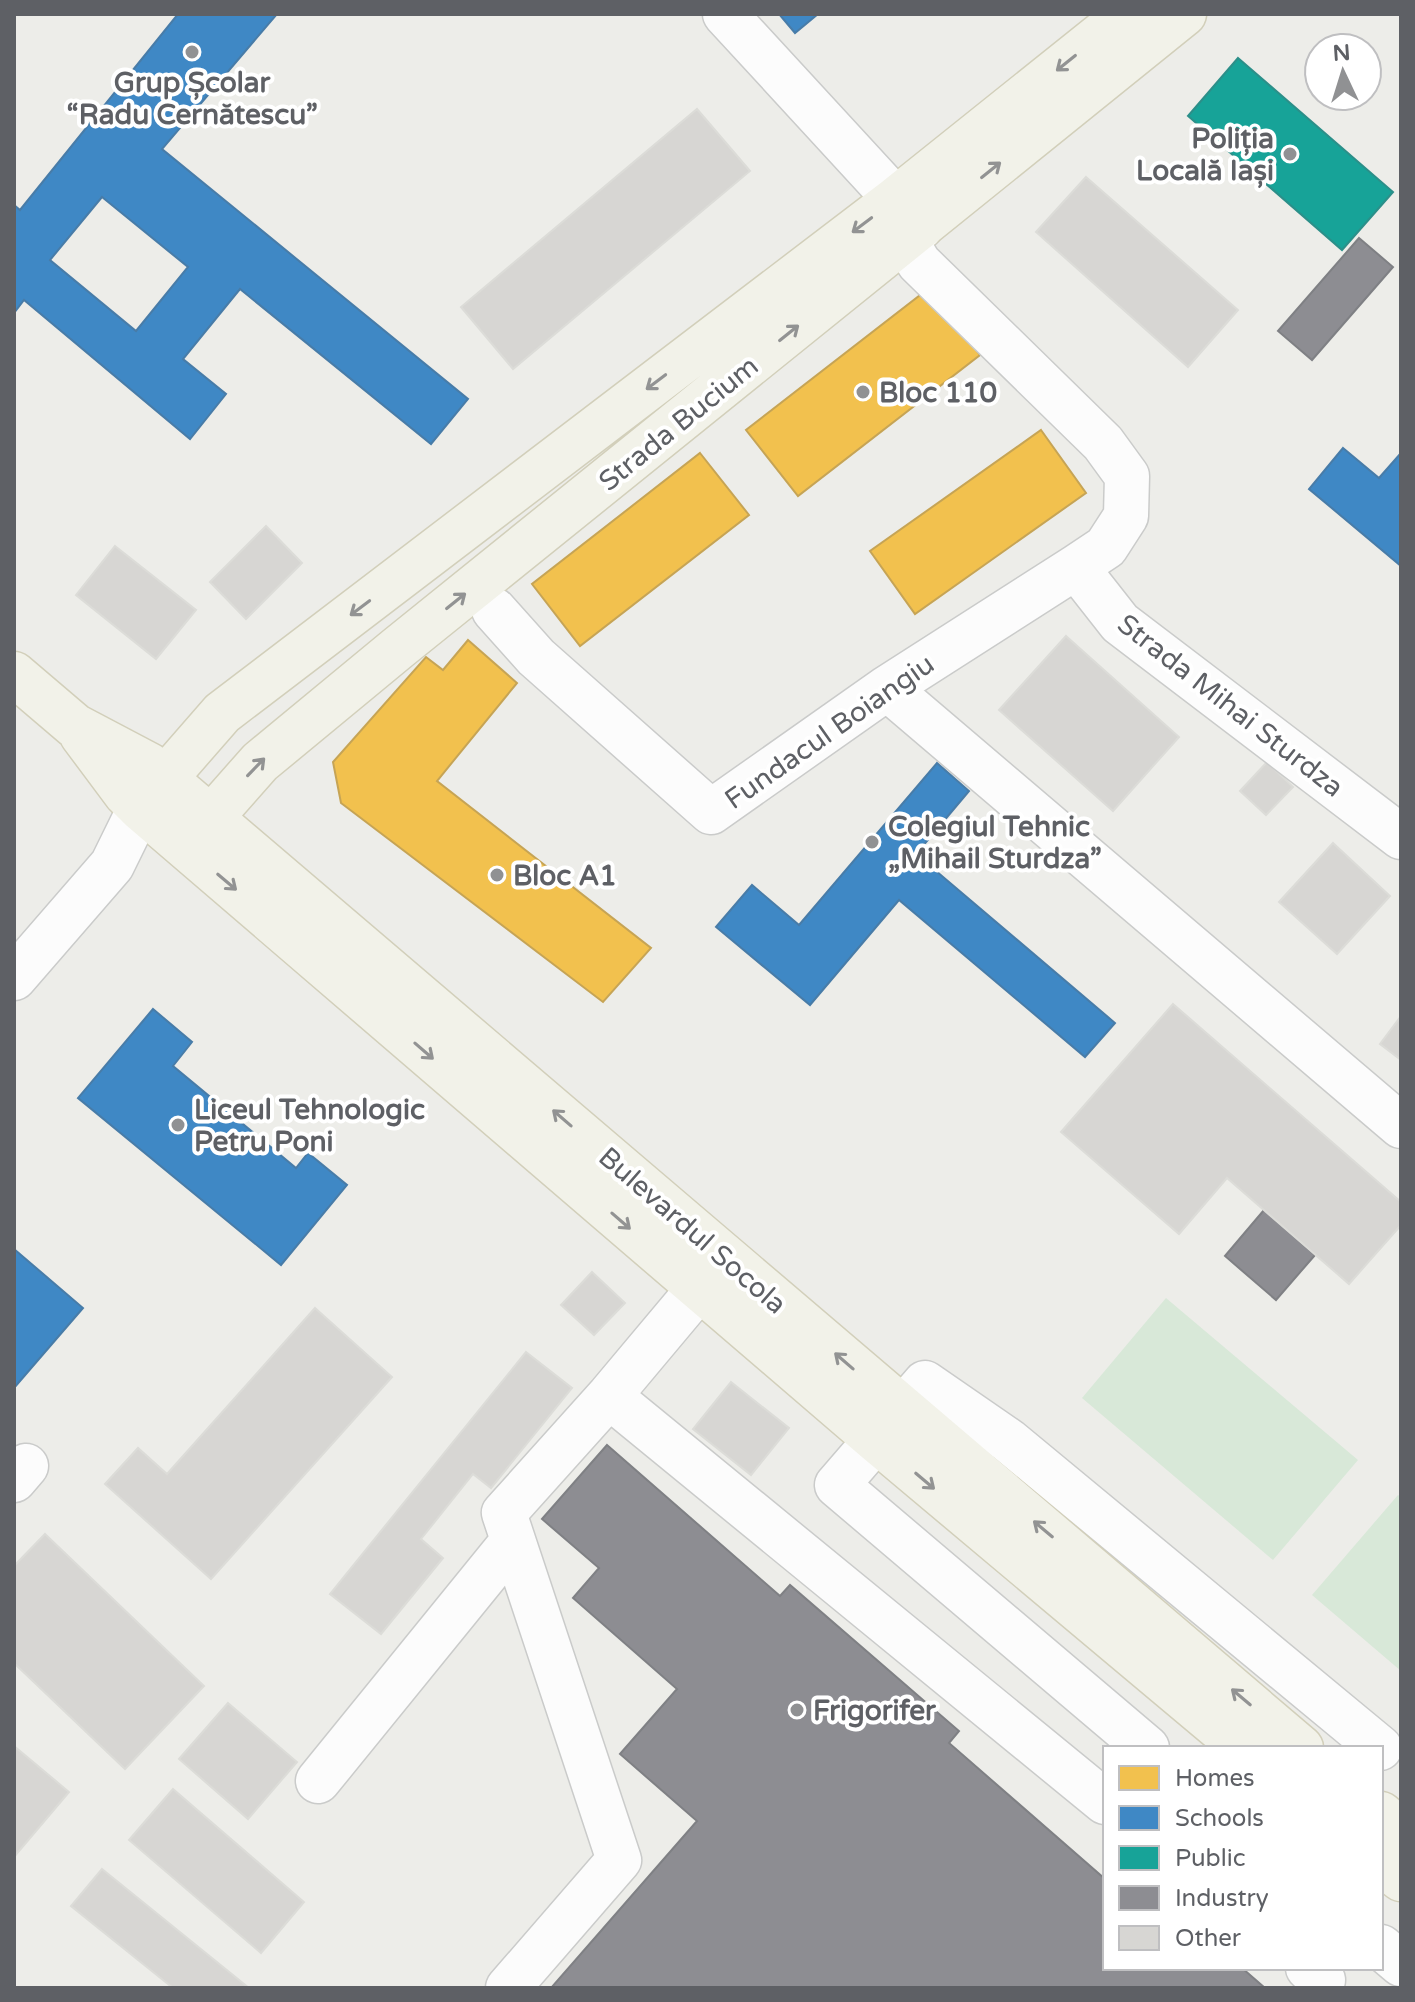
<svg xmlns="http://www.w3.org/2000/svg" width="1415" height="2002" font-family="'Varela Round',sans-serif">
  <style>
    .green { fill: #d8e8d8 }
    .homes { fill: #f2c14e; stroke: #c6a455; stroke-width: 2 }
    .schools { fill: #3f88c5; stroke: #487ca8; stroke-width: 2; fill-rule: evenodd }
    .public { fill: #17a398; stroke: #2c8f89; stroke-width: 2 }
    .industry { fill: #8d8d92; stroke: #7f8084; stroke-width: 2 }
    .building { fill: #d7d6d3; stroke: #dcdcd8; stroke-width: 2 }
    .lines { fill: none; stroke-linecap: round; stroke-linejoin: round }
    .minor-casing { stroke: #cacbca; stroke-width: 47 }
    .major-casing { stroke: #d2cfba; stroke-width: 47 }
    .minor { stroke: #fcfcfc; stroke-width: 44 }
    .major { stroke: #f2f2e9; stroke-width: 44 }
    .oneway { stroke: #929393 }
    .poi-dot { fill: #909193; stroke: #fff; stroke-width: 3 }
    .labels { text-anchor: middle; stroke-width: 8; stroke-linejoin: round; paint-order: stroke }
    .poi-label { font-size: 28px; font-weight: bold; fill: #5e6065; stroke: #fff; text-anchor: start }
    .street-label { font-size: 28px; fill: #5e6065; stroke: #fff }
  </style>
  <rect width="100%" height="100%" fill="#edede9"/>
  <path class="green" d="M1166 1298 1358 1460 1273 1560 1082 1398Z
    M1398 1495 1401 1497V1671L1312 1595Z"/>
  <path class="homes" d="M928 289 980 355 798 496 746 430Z
    M1041 430 1086 493 915 614 870 551Z
    M700 453 749 515 580 646 532 584Z
    M468 640 517 683 437 781 651 948 603 1002 341 803 333 762 426 657 443 670Z"/>
  <path class="schools" d="M178 14H277L162 149 468 399 431 444 240 289 183 359 226 394 190 439 24 300 14 313V205L20 210ZM102 197 188 267 136 331 50 260Z
    M779 14H818L795 33Z
    M1343 448 1379 478 1401 453V566L1309 489Z
    M937 763 969 791 916 854 1115 1023 1085 1057 899 900 810 1005 716 927 752 885 799 925Z
    M153 1009 192 1042 173 1066 296 1168 308 1153 347 1185 281 1265 78 1098Z
    M14 1249 83 1308 14 1388Z"/>
  <path class="public" d="M1238 58 1393 192 1342 250 1188 116Z"/>
  <path class="industry" d="M1359 238 1393 267 1312 360 1278 331Z
    M1264 1210 1315 1255 1276 1300 1225 1256Z
    M607 1445 780 1596 790 1585 959 1731 949 1743 1105 1879V1968H1242L1265 1988H551L697 1821 620 1754 677 1689 573 1598 599 1568 542 1519Z"/>
  <path class="building" d="M697 109 750 171 513 369 461 307Z
    M1086 177 1238 310 1188 367 1036 232Z
    M266 526 302 563 246 619 210 582Z
    M115 546 196 610 156 659 76 595Z
    M1066 636 1179 737 1113 811 999 710Z
    M1267 762 1293 787 1266 815 1240 791Z
    M1333 843 1390 896 1337 954 1279 902Z
    M1173 1004 1401 1202V1225L1349 1284 1227 1178 1179 1234 1061 1132Z
    M1401 1016V1060L1380 1044Z
    M592 1272 625 1303 594 1335 561 1305Z
    M315 1308 392 1377 211 1579 105 1484 138 1448 167 1474Z
    M526 1352 572 1388 491 1488 473 1474 421 1539 443 1558 381 1634 330 1594Z
    M731 1382 789 1428 751 1475 693 1429Z
    M45 1534 204 1686 125 1769 14 1663V1566Z
    M228 1703 297 1762 248 1819 179 1759Z
    M14 1746 69 1792 14 1857Z
    M173 1789 304 1902 261 1953 129 1840Z
    M102 1869 249 1988H173L71 1906Z"/>
  <g class="lines">
    <g class="minor-casing">
      <path id="minor" d="M725 14 921 227
        M905 240 919 263 1103 443 1127 476 1126 516 1106 547 1076 567 1120 623 1401 837
        M494 610 536 657 711 812 887 688 1076 567
        M887 688 1401 1126
        M14 978 112 865 140 808
        M609 1396 1105 1802
        M14 1480 26 1466
        M1147 1748 837 1485 925 1383 1009 1441 1380 1748
        M318 1781 513 1541
        M1381 1947 1401 1964
        M1308 1968 1323 1980 1317 1988
        M508 1988 619 1860 504 1513 609 1396 723 1260"/>
    </g>
    <g class="major-casing">
      <path id="major" d="M14 674 75 726 149 765 1301 1748
        M82 735 126 794 140 808 876 1440 1243 1748
        M147 799 222 713 896 199 1127 14
        M192 839 260 762 398 648 1184 14
        M1381 1814 1401 1831
        M1381 1863 1401 1879"/>
    </g>
    <use href="#minor" class="minor"/>
    <use href="#major" class="major"/>
  </g>
  <defs><path id="oneway-shaft" d="M-6 0H5M1.5-3L5.5 0L1.5 3" fill="none" stroke-width="1.6" stroke-linecap="round" stroke-linejoin="round" transform="scale(2)"/></defs>
  <g class="oneway">
    <use href="#oneway-shaft" transform="translate(1066 63) rotate(141)"/>
    <use href="#oneway-shaft" transform="translate(991 170) rotate(-39)"/>
    <use href="#oneway-shaft" transform="translate(862 225) rotate(143)"/>
    <use href="#oneway-shaft" transform="translate(789 333) rotate(-39)"/>
    <use href="#oneway-shaft" transform="translate(656 382) rotate(143)"/>
    <use href="#oneway-shaft" transform="translate(456 601) rotate(-39)"/>
    <use href="#oneway-shaft" transform="translate(360 608) rotate(143)"/>
    <use href="#oneway-shaft" transform="translate(256 767) rotate(-46)"/>
    <use href="#oneway-shaft" transform="translate(227 882) rotate(40)"/>
    <use href="#oneway-shaft" transform="translate(424 1051) rotate(41)"/>
    <use href="#oneway-shaft" transform="translate(562 1118) rotate(-139)"/>
    <use href="#oneway-shaft" transform="translate(621 1221) rotate(41)"/>
    <use href="#oneway-shaft" transform="translate(844 1361) rotate(-139)"/>
    <use href="#oneway-shaft" transform="translate(925 1481) rotate(40)"/>
    <use href="#oneway-shaft" transform="translate(1043 1529) rotate(-140)"/>
    <use href="#oneway-shaft" transform="translate(1241 1697) rotate(-140)"/>
  </g>
  <g class="poi-dot">
    <circle cx="192" cy="52" r="8"/>
    <circle cx="1290" cy="154" r="8"/>
    <circle cx="863" cy="392" r="8"/>
    <circle cx="872" cy="842" r="8"/>
    <circle cx="497" cy="875" r="8"/>
    <circle cx="178" cy="1125" r="8"/>
    <circle cx="797" cy="1710" r="8"/>
  </g>
  <g class="labels">
    <g class="poi-label">
      <text x="192" y="92" text-anchor="middle">Grup Școlar<tspan x="192" dy="32">“Radu Cernătescu”</tspan></text>
      <text x="1274" y="148" text-anchor="end">Poliția<tspan x="1274" dy="32">Locală Iași</tspan></text>
      <text x="879" y="402">Bloc 110</text>
      <text x="888" y="836">Colegiul Tehnic<tspan x="888" dy="32">„Mihail Sturdza”</tspan></text>
      <text x="513" y="885">Bloc A1</text>
      <text x="194" y="1119">Liceul Tehnologic<tspan x="194" dy="32">Petru Poni</tspan></text>
      <text x="813" y="1720">Frigorifer</text>
    </g>
    <g class="street-label">
      <text transform="translate(678 423) rotate(-39)" y="10">Strada Bucium</text>
      <text transform="translate(1231 705) rotate(38)" y="10">Strada Mihai Sturdza</text>
      <text transform="translate(829 731) rotate(-35)" y="10">Fundacul Boiangiu</text>
      <text transform="translate(693 1230) rotate(41)" y="10">Bulevardul Socola</text>
    </g>
  </g>
  <rect width="1415" height="2002" fill="none" stroke="#5e6065" stroke-width="32"/>
  <rect x="1103" y="1746" width="280" height="224" fill="#ffffff" stroke="#bfbfc1" stroke-width="2"/>
  <rect x="1119" y="1766" width="40" height="24" fill="#f2c14e" stroke="#bfbfc1" stroke-width="2"/>
  <text x="1175" y="1786" font-size="24" fill="#5e6065">Homes</text>
  <rect x="1119" y="1806" width="40" height="24" fill="#3f88c5" stroke="#bfbfc1" stroke-width="2"/>
  <text x="1175" y="1826" font-size="24" fill="#5e6065">Schools</text>
  <rect x="1119" y="1846" width="40" height="24" fill="#17a398" stroke="#bfbfc1" stroke-width="2"/>
  <text x="1175" y="1866" font-size="24" fill="#5e6065">Public</text>
  <rect x="1119" y="1886" width="40" height="24" fill="#8d8d92" stroke="#bfbfc1" stroke-width="2"/>
  <text x="1175" y="1906" font-size="24" fill="#5e6065">Industry</text>
  <rect x="1119" y="1926" width="40" height="24" fill="#d7d6d3" stroke="#bfbfc1" stroke-width="2"/>
  <text x="1175" y="1946" font-size="24" fill="#5e6065">Other</text>
  <g transform="translate(1343 72) rotate(356)"><circle r="38" fill="#ffffff" stroke="#bfbfc1" stroke-width="2"/>
  <path d="M0-6L14 30L0 20L-14 30Z" fill="#909193"/>
  <text y="-12" font-size="22" font-weight="bold" text-anchor="middle" fill="#5e6065">N</text>
  </g>
</svg>
